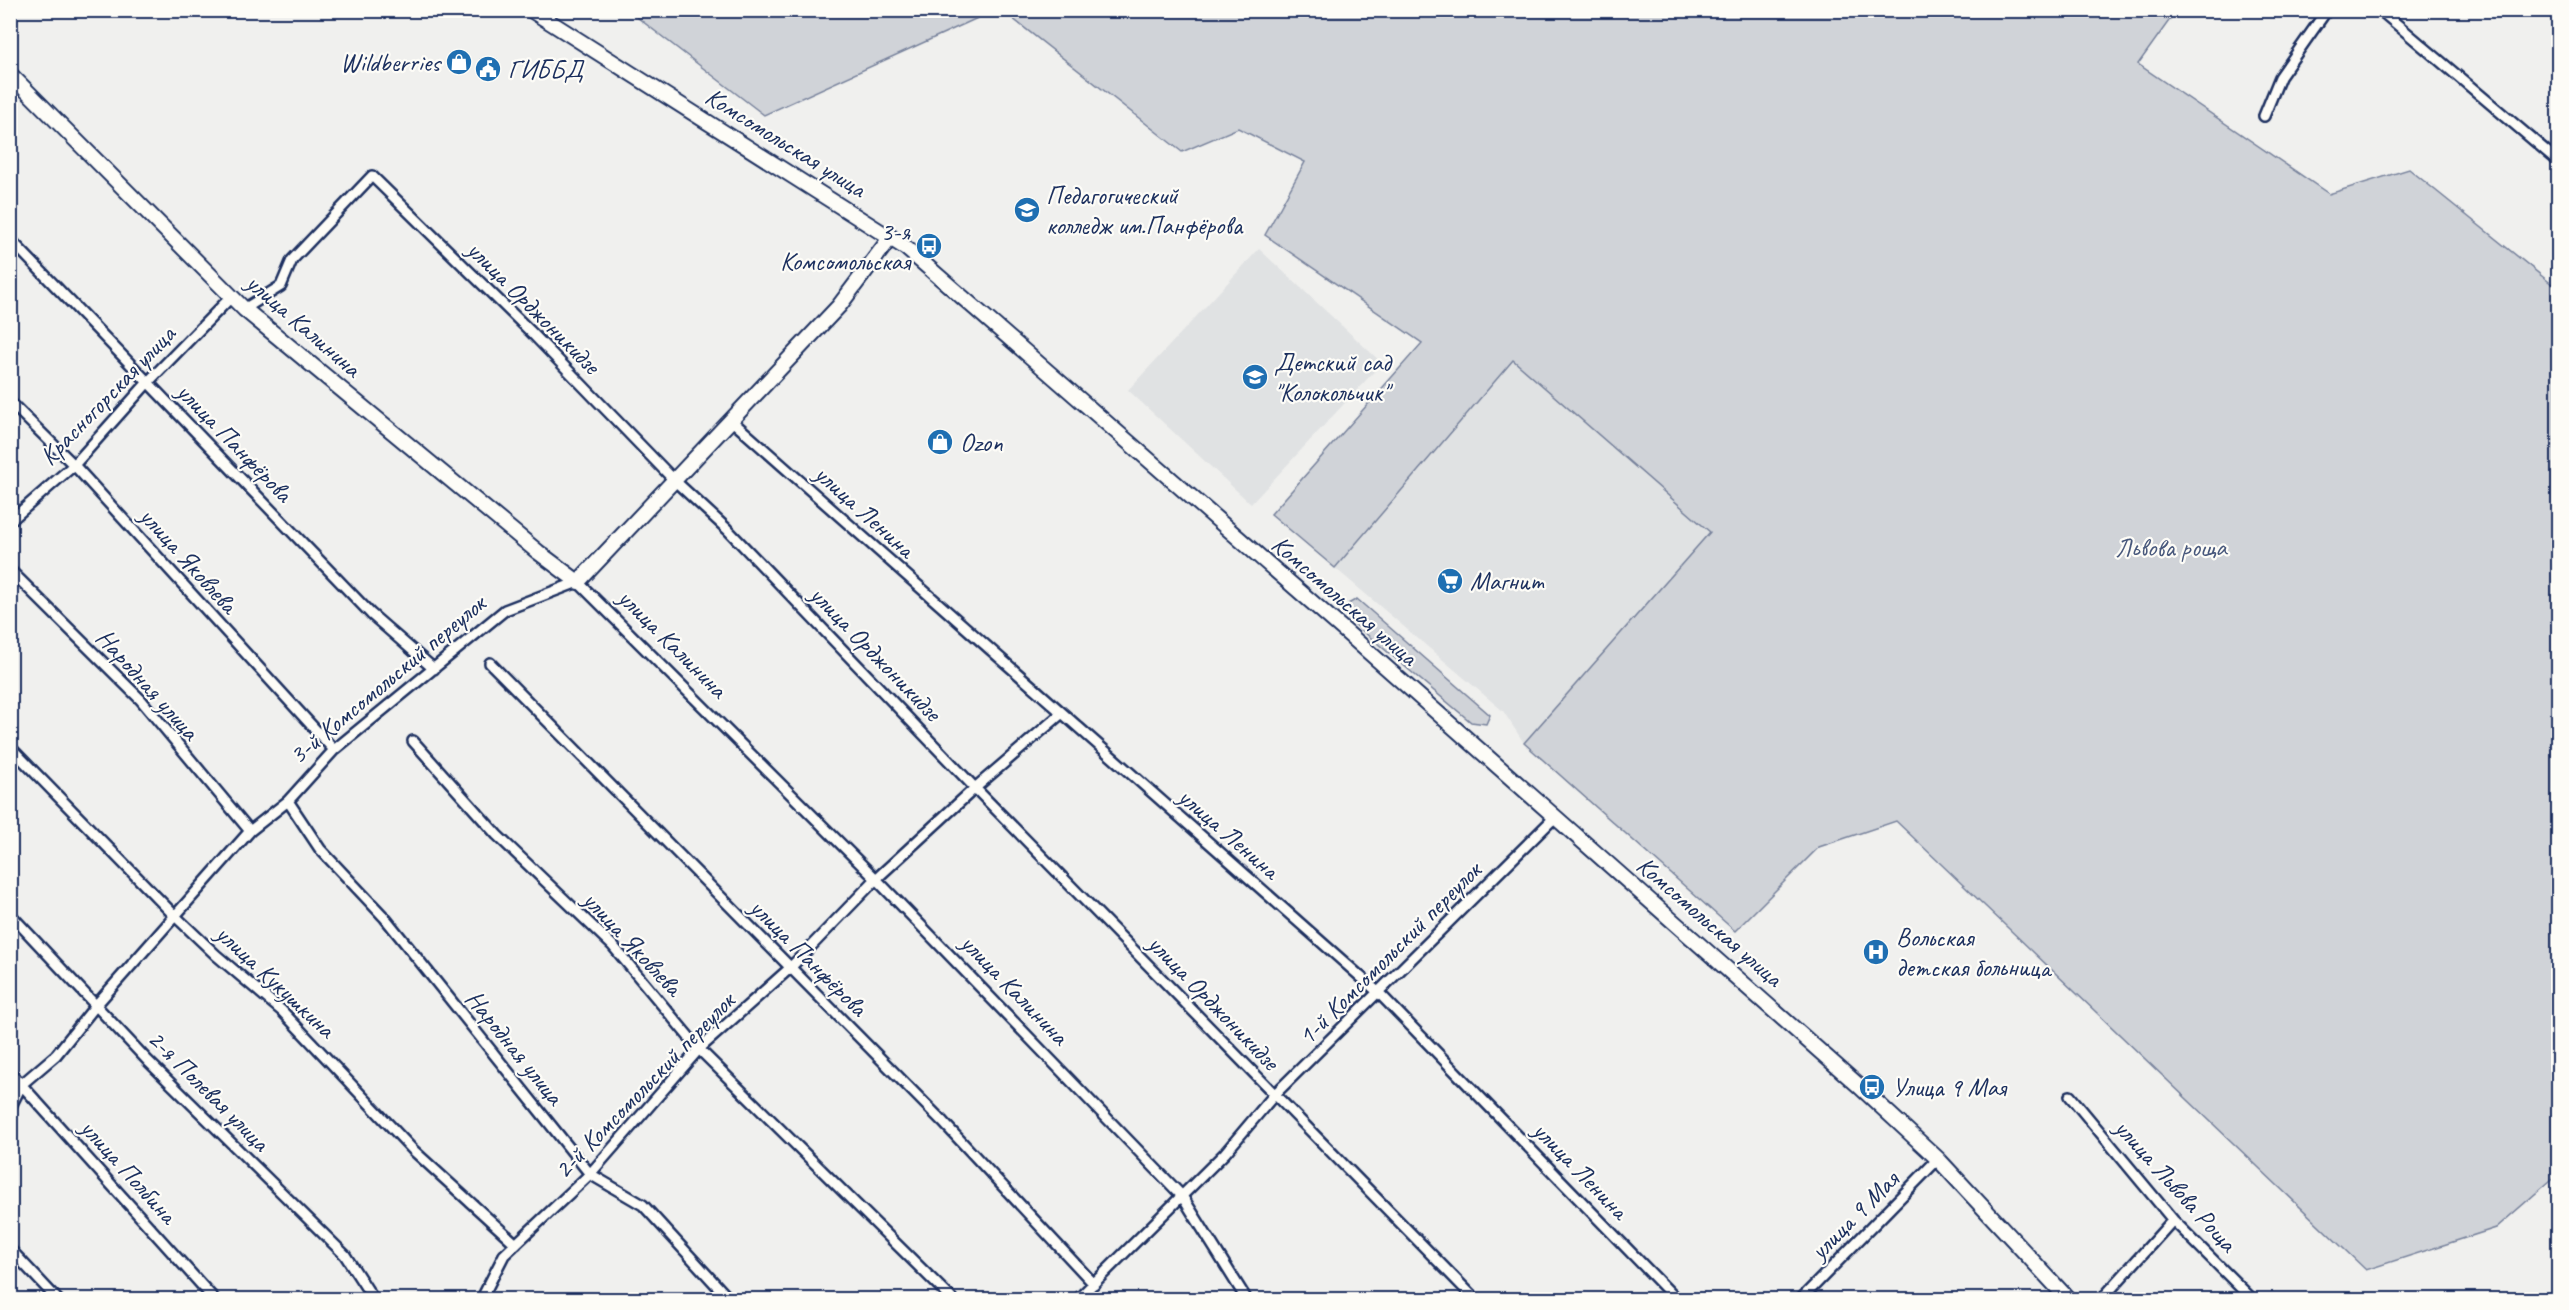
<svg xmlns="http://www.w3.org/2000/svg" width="2569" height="1310" font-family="Caveat,sans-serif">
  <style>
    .built { fill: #e0e2e3 }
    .green { fill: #d0d3d8; stroke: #76819b; stroke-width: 1.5 }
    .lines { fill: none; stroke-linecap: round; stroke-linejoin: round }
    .street-casing { stroke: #1b2f5e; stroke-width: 14 }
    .secondary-casing { stroke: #1b2f5e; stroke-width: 18 }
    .street { stroke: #fdfcf7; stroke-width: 9 }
    .secondary { stroke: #fdfcf7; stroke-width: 14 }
    .labels { text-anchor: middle; stroke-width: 4.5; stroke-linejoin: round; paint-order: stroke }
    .poi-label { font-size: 26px; fill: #1b2f5e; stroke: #fdfcf7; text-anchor: start }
    .street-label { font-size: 26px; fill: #1b2f5e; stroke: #fdfcf7 }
    .park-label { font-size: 26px; fill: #48587c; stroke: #fdfcf7 }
  </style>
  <rect width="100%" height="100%" fill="#f0f0ee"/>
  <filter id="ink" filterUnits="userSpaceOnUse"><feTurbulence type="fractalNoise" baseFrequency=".0167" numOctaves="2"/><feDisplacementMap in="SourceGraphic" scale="12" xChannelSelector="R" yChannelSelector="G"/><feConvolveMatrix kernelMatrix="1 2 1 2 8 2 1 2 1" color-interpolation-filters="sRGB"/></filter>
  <g filter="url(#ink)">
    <path class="built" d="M1259 249 1382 363 1251 504 1128 390Z
      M1513 360 1711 533 1524 743 1503 711 1335 568Z"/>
    <path class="green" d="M629 11H993L764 115Z
      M1003 11H2176L2138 64 2329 194 2409 169 2558 289V1174L2496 1228 2366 1270 1896 821 1819 847 1735 931 1524 743 1710 532 1513 360 1335 568 1271 514 1422 343 1265 235 1305 162 1238 128 1182 152Z
      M1357 599 1490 715 1486 724 1471 722 1346 617 1348 604Z"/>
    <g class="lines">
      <g class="street-casing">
        <path id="street" d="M2380 10 2558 161
          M2264 116 2280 77 2327 10
          M10 239 371 614 434 669
          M244 309 281 286 292 260 372 176 530 331 674 480 727 529 975 788 1476 1300
          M10 402 74 465 334 750
          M732 421 1379 993 1677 1300
          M10 521 74 465 149 381 232 296
          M10 570 141 700 250 831
          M490 663 943 1122 1094 1284
          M413 741 497 835 613 946 699 1049 953 1300
          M10 747 174 915 216 955 282 1011 413 1150 516 1244
          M288 801 320 849 385 918 590 1174 643 1205 730 1300
          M10 914 148 1061 345 1255 374 1300
          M10 1072 215 1300
          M2070 1096 2173 1220 2253 1300
          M10 1108 22 1084 56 1055 97 1004 250 831 288 801 334 750 505 610 578 582 876 879 1182 1196 1247 1300
          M10 1249 58 1300
          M481 1300 504 1255 590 1174 699 1049 790 968 876 879 975 788 1062 713
          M1077 1300 1225 1153 1275 1094 1555 817
          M1800 1300 1938 1159
          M2101 1300 2173 1220"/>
      </g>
      <g class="secondary-casing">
        <path id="secondary" d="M531 10 906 248 1345 631 1858 1085 1938 1159 2069 1300
          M10 74 244 309 538 552 578 582 839 306 891 237"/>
      </g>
      <use href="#street" class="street"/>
      <use href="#secondary" class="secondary"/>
    </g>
  </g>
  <defs>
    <g id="shop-disc" transform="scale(1.35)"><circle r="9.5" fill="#1f6fb2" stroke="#fdfcf7"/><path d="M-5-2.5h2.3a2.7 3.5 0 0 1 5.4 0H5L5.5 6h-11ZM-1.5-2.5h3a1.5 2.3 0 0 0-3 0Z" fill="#fff"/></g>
    <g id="civic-disc" transform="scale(1.35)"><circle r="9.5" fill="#1f6fb2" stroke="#fdfcf7"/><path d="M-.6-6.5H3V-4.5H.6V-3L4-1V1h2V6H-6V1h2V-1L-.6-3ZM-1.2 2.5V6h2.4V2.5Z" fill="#fff"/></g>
    <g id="university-disc" transform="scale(1.35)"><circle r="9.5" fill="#1f6fb2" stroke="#fdfcf7"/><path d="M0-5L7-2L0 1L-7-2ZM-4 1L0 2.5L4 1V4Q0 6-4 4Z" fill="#fff"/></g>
    <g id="bus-disc" transform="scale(1.35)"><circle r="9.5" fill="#1f6fb2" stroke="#fdfcf7"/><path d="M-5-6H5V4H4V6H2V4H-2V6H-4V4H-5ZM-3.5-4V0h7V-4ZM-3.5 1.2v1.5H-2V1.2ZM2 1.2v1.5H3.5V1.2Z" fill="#fff"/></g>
    <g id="school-disc" transform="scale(1.35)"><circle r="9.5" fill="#1f6fb2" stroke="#fdfcf7"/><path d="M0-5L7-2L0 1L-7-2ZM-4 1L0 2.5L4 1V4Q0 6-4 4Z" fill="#fff"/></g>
    <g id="supermarket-disc" transform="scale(1.35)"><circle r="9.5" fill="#1f6fb2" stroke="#fdfcf7"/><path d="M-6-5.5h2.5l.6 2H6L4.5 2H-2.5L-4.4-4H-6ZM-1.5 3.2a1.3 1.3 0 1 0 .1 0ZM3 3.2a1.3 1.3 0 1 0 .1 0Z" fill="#fff"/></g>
    <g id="hospital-disc" transform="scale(1.35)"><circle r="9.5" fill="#1f6fb2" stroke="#fdfcf7"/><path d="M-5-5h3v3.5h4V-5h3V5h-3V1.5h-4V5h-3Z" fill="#fff"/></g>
  </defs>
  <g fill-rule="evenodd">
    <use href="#shop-disc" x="459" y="62"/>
    <use href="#civic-disc" x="488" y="69"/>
    <use href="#university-disc" x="1027" y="210"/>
    <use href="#bus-disc" x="929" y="246"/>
    <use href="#school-disc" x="1255" y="377"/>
    <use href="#shop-disc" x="940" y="442"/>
    <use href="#supermarket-disc" x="1450" y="581"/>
    <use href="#hospital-disc" x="1876" y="952"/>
    <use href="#bus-disc" x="1872" y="1087"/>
  </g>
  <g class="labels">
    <g class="poi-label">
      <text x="440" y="71" text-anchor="end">Wildberries</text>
      <text x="508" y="78">ГИББД</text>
      <text x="1046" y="204">Педагогический<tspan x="1046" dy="30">колледж им.Панфёрова</tspan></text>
      <text x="910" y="240" text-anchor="end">3-я<tspan x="910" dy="30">Комсомольская</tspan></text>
      <text x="1274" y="371">Детский сад<tspan x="1274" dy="30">"Колокольчик"</tspan></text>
      <text x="960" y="451">Ozon</text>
      <text x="1470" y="590">Магнит</text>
      <text x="1896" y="946">Вольская<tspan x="1896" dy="30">детская больница</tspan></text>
      <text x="1892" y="1096">Улица 9 Мая</text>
    </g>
    <g class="street-label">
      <text transform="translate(786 142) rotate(32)" y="9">Комсомольская улица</text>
      <text transform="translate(534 307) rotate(45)" y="9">улица Орджоникидзе</text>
      <text transform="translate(304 325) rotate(41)" y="9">улица Калинина</text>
      <text transform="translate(107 395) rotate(-46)" y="9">Красногорская улица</text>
      <text transform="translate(235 442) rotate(46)" y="9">улица Панфёрова</text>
      <text transform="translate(865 511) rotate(42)" y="9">улица Ленина</text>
      <text transform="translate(189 560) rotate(48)" y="9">улица Яковлева</text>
      <text transform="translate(1345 600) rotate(41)" y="9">Комсомольская улица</text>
      <text transform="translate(673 643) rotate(45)" y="9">улица Калинина</text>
      <text transform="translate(876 653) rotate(46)" y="9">улица Орджоникидзе</text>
      <text transform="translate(387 679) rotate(-40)" y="9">3-й Комсомольский переулок</text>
      <text transform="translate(148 684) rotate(48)" y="9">Народная улица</text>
      <text transform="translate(1229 833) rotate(41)" y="9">улица Ленина</text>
      <text transform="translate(1710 921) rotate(41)" y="9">Комсомольская улица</text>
      <text transform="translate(633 943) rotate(47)" y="9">улица Яковлева</text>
      <text transform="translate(1389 953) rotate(-45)" y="9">1-й Комсомольский переулок</text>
      <text transform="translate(809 957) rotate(45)" y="9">улица Панфёрова</text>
      <text transform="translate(276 981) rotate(43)" y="9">улица Кукушкина</text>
      <text transform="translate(1015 989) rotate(46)" y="9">улица Калинина</text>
      <text transform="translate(1214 1002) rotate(46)" y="9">улица Орджоникидзе</text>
      <text transform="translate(515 1047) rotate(51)" y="9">Народная улица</text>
      <text transform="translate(644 1085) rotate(-46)" y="9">2-й Комсомольский переулок</text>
      <text transform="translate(209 1090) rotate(45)" y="9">2-я Полевая улица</text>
      <text transform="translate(1581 1170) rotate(46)" y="9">улица Ленина</text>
      <text transform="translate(129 1171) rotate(48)" y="9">улица Полбина</text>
      <text transform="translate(2176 1185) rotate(48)" y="9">улица Львова Роща</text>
      <text transform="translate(1854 1215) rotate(-45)" y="9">улица 9 Мая</text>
    </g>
    <g class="park-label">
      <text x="2171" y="556">Львова роща</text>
    </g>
  </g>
  <rect width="2569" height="1310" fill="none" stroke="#fdfcf7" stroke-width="36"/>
  <rect x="18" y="18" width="2533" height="1274" fill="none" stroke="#1b2f5e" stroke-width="2" filter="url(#ink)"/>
</svg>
